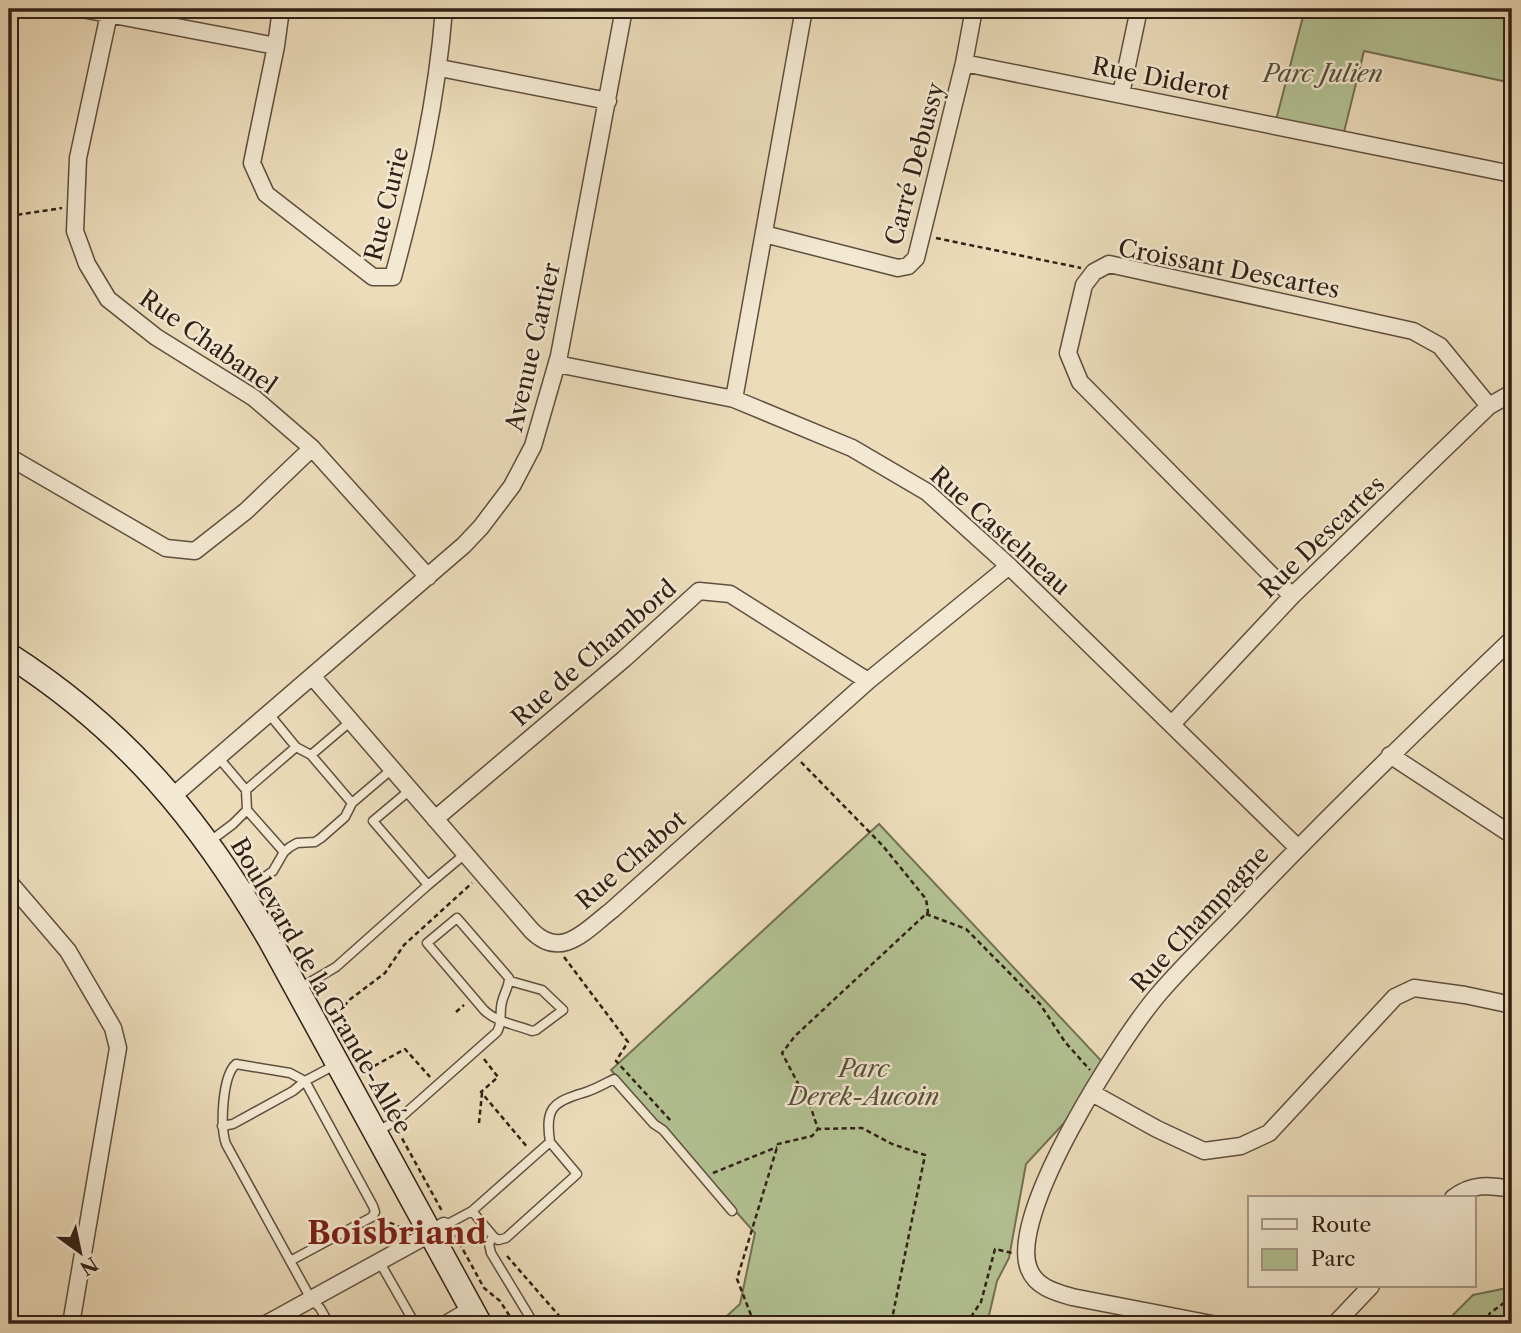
<svg xmlns="http://www.w3.org/2000/svg" width="1521" height="1333" font-family="'Libre Caslon Text',serif">
  <style>
    .green { fill: #b3c293; stroke: #727154; stroke-width: 2 }
    .lines { fill: none; stroke-linecap: round; stroke-linejoin: round }
    .lane-casing { stroke: #5f4f3f; stroke-width: 11 }
    .street-casing { stroke: #5f4f3f; stroke-width: 19 }
    .secondary-casing { stroke: #302016; stroke-width: 26 }
    .path { stroke: #302016; stroke-width: 2.5; stroke-dasharray: 5 3.5; stroke-linecap: butt }
    .lane { stroke: #f3e8d2; stroke-width: 8 }
    .street { stroke: #f3e8d2; stroke-width: 16 }
    .secondary { stroke: #f3e8d2; stroke-width: 23 }
    .labels { text-anchor: middle; stroke-width: 5; stroke-linejoin: round; paint-order: stroke }
    .park-label { font-size: 24px; font-style: italic; fill: #57513c; stroke: #f3e8d2 }
    .street-label { font-size: 24px; fill: #302016; stroke: #f3e8d2 }
    .district-label { font-size: 32px; font-weight: bold; fill: #7a1f14; stroke: #f3e8d2 }
  </style>
  <rect width="100%" height="100%" fill="#ecdcba"/>
  <filter id="stains"><feTurbulence type="fractalNoise" baseFrequency=".00286" numOctaves="4"/><feColorMatrix values="0 0 0 0 .2 0 0 0 0 .09 0 0 0 0 .02 0 0 0 .5 -.17"/></filter>
  <radialGradient id="worn" r=".72"><stop offset=".6" stop-color="#630" stop-opacity="0"/><stop offset="1" stop-color="#630" stop-opacity=".3"/></radialGradient>
  <path class="green" d="M1305 9H1512V83L1364 51 1344 132 1275 124Z
    M879 824 1108 1068 1092 1093 1026 1164 1009 1258 997 1281 987 1324H718L740 1304 755 1233 611 1070Z
    M1512 1287V1324H1444L1473 1295Z"/>
  <g class="lines">
    <g class="lane-casing">
      <path id="lane" d="M269 714 296 747 311 755 352 803
        M311 755 351 721
        M218 757 246 790 296 747
        M246 790 247 810 284 852
        M209 842 233 824 247 810
        M428 885 465 854
        M243 893 273 871 284 852 290 847 297 843 315 842 321 838 345 817 352 803 392 769
        M300 988 336 967 428 885 373 821 410 790
        M222 1126 233 1124 293 1091 305 1081 373 1206 375 1212 372 1217 290 1261
        M378 1131 399 1119 497 1032C503 1022 499 1013 502 1002 504 993 509 987 509 978L457 918 427 943 484 1010C496 1022 516 1025 532 1031L536 1030 563 1010 542 990 510 981
        M550 1142C545 1109 552 1102 583 1093 594 1090 604 1084 614 1079L654 1124 663 1130 732 1211
        M472 1211 493 1236 489 1244 491 1253 534 1324
        M444 1226 472 1211 550 1142 577 1174 506 1238 498 1240 493 1236
        M379 1261 415 1324
        M329 1324 320 1308 311 1299 226 1144C220 1127 222 1076 236 1064L290 1073 305 1081 335 1065
        M438 1324 469 1306
        M742 1324 743 1323"/>
    </g>
    <g class="street-casing">
      <path id="street" d="M82 9 276 46
        M281 9 276 46 252 163 266 194 373 277H393C417 188 437 101 444 9
        M109 14 78 158 75 231 87 264 108 299 156 337 254 398 312 448 428 577
        M964 63 1512 174
        M440 68 608 101
        M1121 94 1139 9
        M764 234 898 268 908 266 916 258 964 63 974 9
        M557 364 734 399 852 448 927 492 1009 566 1298 848
        M734 399 804 9
        M9 457 166 548 195 551 246 511 312 448
        M1292 596 1080 382 1068 353 1084 285 1094 272 1109 264 1413 331 1440 346 1489 406
        M312 676 532 931C562 961 587 929 612 910L868 681 1009 566
        M1172 724 1292 596 1489 406 1512 393
        M1390 755 1512 835
        M173 796 464 545 481 527 512 486 533 446 559 356 624 9
        M435 819 624 659 699 591 730 594 868 681
        M9 882 68 951 113 1028 118 1048 71 1324
        M1092 1093 1157 1129 1204 1151 1241 1146 1269 1133 1395 997 1414 988 1465 995 1512 1005
        M1453 1198C1472 1183 1490 1185 1512 1189
        M266 1324 444 1226
        M1212 1324 1072 1297C1055 1292 1036 1287 1029 1269 1007 1215 1120 1040 1157 996 1185 963 1218 932 1248 900 1334 810 1423 724 1512 639
        M1335 1324 1371 1286"/>
    </g>
    <g class="secondary-casing">
      <path id="secondary" d="M9 655C126 730 201 821 270 940L480 1324"/>
    </g>
    <path class="path" d="M9 216 62 208
      M936 238 1081 268
      M801 762 883 846 926 899 928 912 795 1036 782 1053 811 1108 818 1129 862 1128 892 1144 925 1155 891 1324
      M926 914 966 929 1040 1004 1065 1042 1090 1070
      M564 957 628 1042 616 1061 671 1121
      M456 1012 464 1005
      M484 1059 498 1077 481 1092 528 1148
      M367 1070 405 1049 430 1077
      M389 1113 345 1032 341 1012 348 1001 385 973 404 945 472 883
      M479 1123 482 1093
      M398 1131 442 1211
      M713 1173 777 1147
      M382 1219 404 1229
      M455 1235 484 1288 500 1301 509 1315 512 1324
      M507 1256 561 1318 553 1324
      M751 1315 737 1279 778 1144 812 1136 818 1129
      M561 1318 566 1324
      M806 1324 819 1320 836 1324
      M966 1324 981 1302 995 1249 1012 1253
      M1484 1324 1490 1313 1512 1297"/>
    <use href="#lane" class="lane"/>
    <use href="#street" class="street"/>
    <use href="#secondary" class="secondary"/>
  </g>
  <g class="labels">
    <g class="park-label">
      <text x="1323" y="82">Parc Julien</text>
      <text x="864" y="1077">Parc<tspan x="864" dy="28">Derek-Aucoin</tspan></text>
    </g>
    <g class="street-label">
      <text transform="translate(1161 79) rotate(11)" y="8">Rue Diderot</text>
      <text transform="translate(915 164) rotate(-75)" y="8">Carré Debussy</text>
      <text transform="translate(387 204) rotate(-76)" y="8">Rue Curie</text>
      <text transform="translate(1229 269) rotate(11)" y="8">Croissant Descartes</text>
      <text transform="translate(208 342) rotate(35)" y="8">Rue Chabanel</text>
      <text transform="translate(533 347) rotate(-77)" y="8">Avenue Cartier</text>
      <text transform="translate(1000 531) rotate(42)" y="8">Rue Castelneau</text>
      <text transform="translate(1322 537) rotate(-44)" y="8">Rue Descartes</text>
      <text transform="translate(594 653) rotate(-41)" y="8">Rue de Chambord</text>
      <text transform="translate(631 860) rotate(-41)" y="8">Rue Chabot</text>
      <text transform="translate(1200 919) rotate(-47)" y="8">Rue Champagne</text>
      <text transform="translate(321 986) rotate(60)" y="8">Boulevard de la Grande-Allée</text>
    </g>
    <g class="district-label">
      <text x="397" y="1244">Boisbriand</text>
    </g>
  </g>
  <rect width="1521" height="1333" fill="none" stroke="#ecdcba" stroke-width="35"/>
  <rect x="10" y="10" width="1500" height="1312" fill="none" stroke="#302016" stroke-width="3.5"/>
  <rect x="18" y="18" width="1486" height="1298" fill="none" stroke="#302016" stroke-width="2"/>
  <rect x="1248" y="1196" width="228" height="91" fill="#f3e8d2" stroke="#a59887" stroke-width="2"/>
  <rect x="1262" y="1219" width="35" height="10" fill="#f3e8d2" stroke="#a59887" stroke-width="2"/>
  <text x="1311" y="1232" font-size="21" fill="#302016">Route</text>
  <rect x="1262" y="1249" width="35" height="21" fill="#b3c293" stroke="#a59887" stroke-width="2"/>
  <text x="1311" y="1266" font-size="21" fill="#302016">Parc</text>
  <g transform="translate(80 1252) rotate(147)" stroke="#f3e8d2" stroke-width="5" paint-order="stroke">
  <path d="M0-5L12 26L0 18L-12 26Z" fill="#302016"/>
  <text y="-10" font-size="19" font-weight="bold" text-anchor="middle" fill="#302016">N</text>
  </g>
  <rect width="100%" height="100%" filter="url(#stains)"/>
  <rect width="100%" height="100%" fill="url(#worn)"/>
</svg>
